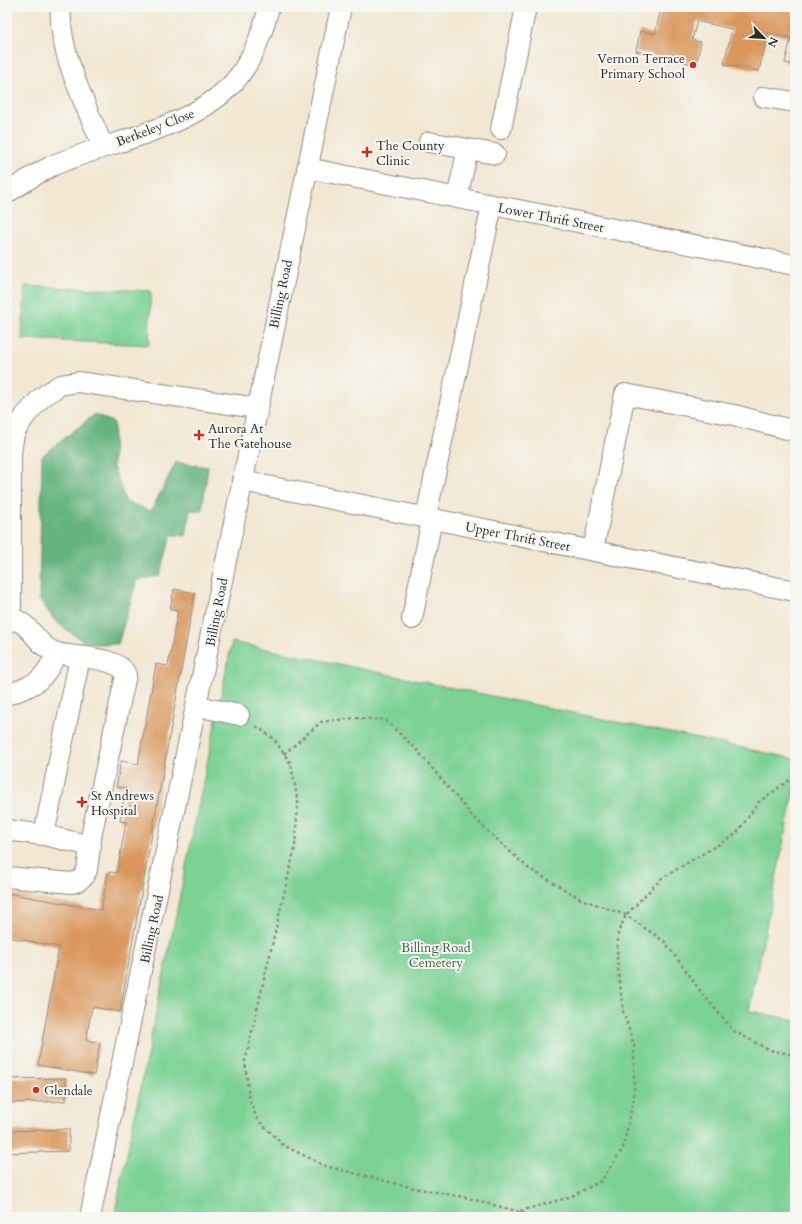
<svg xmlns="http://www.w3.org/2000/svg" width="802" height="1224" font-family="Cardo,serif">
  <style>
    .green { fill: #7cd194; stroke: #547e60 }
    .forest { fill: #65b37e; stroke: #486f54 }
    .building { fill: #d9975d }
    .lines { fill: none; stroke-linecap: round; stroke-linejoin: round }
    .minor-casing { stroke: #8e897e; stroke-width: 22 }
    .path { stroke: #8e897e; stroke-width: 2.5; stroke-dasharray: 3 3; stroke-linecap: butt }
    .minor { stroke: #fff; stroke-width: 20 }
    .poi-dot { fill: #c8321e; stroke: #f6f6f2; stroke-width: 1.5 }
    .labels { text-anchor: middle; stroke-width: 4; stroke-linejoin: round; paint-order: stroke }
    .poi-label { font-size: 13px; fill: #2b2b2b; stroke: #f6f6f2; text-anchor: start }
    .street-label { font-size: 13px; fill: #2b2b2b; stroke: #f6f6f2 }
    .park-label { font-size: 13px; fill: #435d4a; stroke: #f6f6f2 }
  </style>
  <rect width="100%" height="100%" fill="#f6f6f2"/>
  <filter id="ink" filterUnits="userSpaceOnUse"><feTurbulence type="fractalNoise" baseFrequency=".025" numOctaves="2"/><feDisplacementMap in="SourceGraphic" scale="8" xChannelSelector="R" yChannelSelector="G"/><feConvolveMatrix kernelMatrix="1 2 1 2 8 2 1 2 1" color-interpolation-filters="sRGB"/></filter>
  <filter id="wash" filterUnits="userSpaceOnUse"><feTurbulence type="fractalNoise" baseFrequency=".012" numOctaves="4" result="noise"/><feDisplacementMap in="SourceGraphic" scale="16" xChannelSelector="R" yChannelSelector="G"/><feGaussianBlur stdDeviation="0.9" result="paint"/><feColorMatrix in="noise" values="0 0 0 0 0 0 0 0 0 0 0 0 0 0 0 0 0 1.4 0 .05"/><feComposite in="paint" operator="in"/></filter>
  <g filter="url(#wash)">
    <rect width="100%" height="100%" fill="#f2e7d2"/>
    <path class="green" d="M25 286 151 291 149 345 22 339Z
      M232 642 795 759V785L749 1011 795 1020V1217H114Z"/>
    <path class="forest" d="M95 414 114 423 113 467 126 502 151 511 176 462 208 467 202 511 190 510 186 536 171 535 160 576 137 580 118 644H87L56 622 39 599 42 456Z"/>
    <g id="blocks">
      <path class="building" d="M655 7H795V65L785 63 791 38 768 33 759 71 724 64 732 29 697 21 692 40 701 42 696 65 636 51 640 31 655 34 661 9Z
        M174 589 195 593 120 1012 92 1007 86 1040 100 1043 94 1075 38 1065 59 947 7 937V893L101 910 108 872 117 873 126 822 120 821 126 788 116 787 121 761 138 764 156 664 168 666 178 611 170 610Z
        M66 1078V1101L7 1103V1079Z
        M69 1129V1151L7 1153V1131Z"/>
    </g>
  </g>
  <g filter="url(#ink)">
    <use href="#blocks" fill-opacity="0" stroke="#8e897e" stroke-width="1"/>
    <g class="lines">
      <g class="minor-casing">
        <path id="minor" d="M61 7C57 51 87 106 103 147
          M764 97 795 102
          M501 129 526 7
          M429 142 495 154
          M307 168 795 265
          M7 193C22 183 37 173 54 165 112 140 199 128 239 76 254 56 263 31 269 7
          M457 198 468 149
          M242 481 795 591
          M426 517 492 205
          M593 550 625 394 734 415 795 431
          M412 619 432 519
          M7 623 11 606V453L14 433 25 416 41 398 60 385 78 382 257 408
          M7 695C37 684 43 682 57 653
          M197 706 239 715
          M7 830 44 835 91 846
          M44 835 80 657
          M7 877 72 883 78 881 83 877 87 870 92 832 126 675C120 656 75 658 58 653 36 648 32 621 9 618
          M90 1217C176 814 254 410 341 7"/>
      </g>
      <path class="path" d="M256 726 274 739 291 764 298 802 295 847 245 1061 249 1098 257 1119 283 1145 325 1166 414 1188 464 1197 538 1217
        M284 754 321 722 355 718 385 720 416 749 474 818 528 868 581 899 626 915 665 942 704 996 734 1031 769 1050 795 1055
        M520 1211 570 1197 601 1181 623 1148 634 1098V1045L623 1011 617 959 618 933 626 915 662 878 736 834 759 802 795 776"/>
      <use href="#minor" class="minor"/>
    </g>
  </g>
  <g class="poi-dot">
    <circle cx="693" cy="65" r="4"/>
    <path d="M365 146h4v4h4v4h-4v4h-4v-4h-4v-4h4z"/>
    <path d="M197 429h4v4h4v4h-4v4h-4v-4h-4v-4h4z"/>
    <path d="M80 796h4v4h4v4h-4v4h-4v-4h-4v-4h4z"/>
    <circle cx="36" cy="1090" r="4"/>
  </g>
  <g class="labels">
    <g class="poi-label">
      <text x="685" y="63" text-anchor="end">Vernon Terrace<tspan x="685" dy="15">Primary School</tspan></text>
      <text x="376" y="150">The County<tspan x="376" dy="15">Clinic</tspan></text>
      <text x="208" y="433">Aurora At<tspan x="208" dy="15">The Gatehouse</tspan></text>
      <text x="91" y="800">St Andrews<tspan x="91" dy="15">Hospital</tspan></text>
      <text x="44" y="1095">Glendale</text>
    </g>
    <g class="street-label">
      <text transform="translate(155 127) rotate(-21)" y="5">Berkeley Close</text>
      <text transform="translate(551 217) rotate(11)" y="5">Lower Thrift Street</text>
      <text transform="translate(280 294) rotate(-78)" y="5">Billing Road</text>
      <text transform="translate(518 536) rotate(11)" y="5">Upper Thrift Street</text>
      <text transform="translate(216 612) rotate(-79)" y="5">Billing Road</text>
      <text transform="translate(151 929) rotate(-78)" y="5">Billing Road</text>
    </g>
    <g class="park-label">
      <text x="436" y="952">Billing Road<tspan x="436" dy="15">Cemetery</tspan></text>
    </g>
  </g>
  <rect width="802" height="1224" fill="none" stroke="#f6f6f2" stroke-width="24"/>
  <g transform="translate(764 38) rotate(115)" stroke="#f6f6f2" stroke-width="3" paint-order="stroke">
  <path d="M0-3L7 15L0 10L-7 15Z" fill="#2b2b2b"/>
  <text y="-6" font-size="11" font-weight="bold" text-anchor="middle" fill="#2b2b2b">N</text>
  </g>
</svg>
